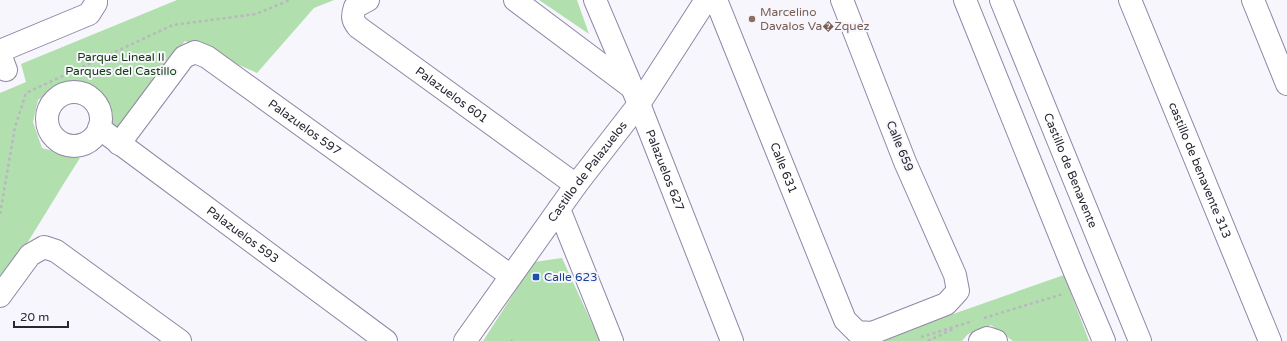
<svg xmlns="http://www.w3.org/2000/svg" width="1287" height="341" font-family="'Varela Round',sans-serif">
  <style>
    .green { fill: #b1dfad }
    .lines { fill: none; stroke-linecap: round; stroke-linejoin: round }
    .minor-casing { stroke: #9186a6; stroke-width: 24 }
    .path { stroke: #bab7c0; stroke-width: 2.5; stroke-dasharray: 3 3; stroke-linecap: butt }
    .minor { stroke: #fff; stroke-width: 22 }
    .education-dot { fill: #8d6e63; stroke: #f8f6fd; stroke-width: 1.5 }
    .transit-dot { fill: #1a4fb4; stroke: #f8f6fd; stroke-width: 1.5 }
    .labels { text-anchor: middle; stroke-width: 4; stroke-linejoin: round; paint-order: stroke }
    .education-label { font-size: 12px; fill: #785e54; stroke: #f8f6fd; text-anchor: start }
    .park-label { font-size: 12px; fill: #144011; stroke: #f8f6fd }
    .street-label { font-size: 12px; fill: #2a2532; stroke: #f8f6fd }
    .transit-label { font-size: 12px; fill: #164399; stroke: #f8f6fd; text-anchor: start }
  </style>
  <rect width="100%" height="100%" fill="#f8f6fd"/>
  <path class="green" d="M177 0H334L314 8 257 73 185 41 119 129 110 125 103 98 87 86 60 84 38 100 33 122 42 148 80 158C53 200 28 244 0 285V93L26 82 21 64Z
    M539 0H577L589 34Z
    M562 258 600 341H483L534 262Z
    M1064 275 1089 341H1013L991 325 968 334 962 341H876Z"/>
  <g class="lines">
    <g class="minor-casing">
      <g id="minor">
        <path id="s1" d="M368 0 355 7C352 16 352 20 358 27L576 185"/>
        <path d="M515 0 631 87"/>
        <path id="s2" d="M595 0 639 104 732 341"/>
        <path id="s3" d="M716 0 845 320 857 332 872 333 946 304 958 291 955 275 905 162 842 0"/>
        <path d="M965 0 1074 270 1104 341"/>
        <path id="s4" d="M1001 0 1140 341"/>
        <path id="s5" d="M1130 0 1270 341"/>
        <path d="M1253 0 1287 84"/>
        <path d="M0 51 89 14 96 3V0"/>
        <path d="M0 54 6 70"/>
        <circle cx="74" cy="119" r="27"/>
        <path id="s6" d="M99 128 386 341"/>
        <path id="s7" d="M119 144 184 57 195 52 207 57 511 276"/>
        <path d="M559 209 612 341"/>
        <path d="M0 296 30 255 44 247 56 251 180 341"/>
        <path id="s8" d="M465 341 576 185 639 104 706 0"/>
        <path d="M980 341 987 338 996 341"/>
      </g>
    </g>
    <path class="path" d="M0 214 15 127 26 93 173 25 256 14 290 0
      M984 318 1063 294
      M921 337 973 321
      M511 340 512 341
      M928 341 953 329"/>
    <use href="#minor" class="minor"/>
  </g>
  <circle class="education-dot" cx="752" cy="19" r="4"/>
  <rect class="transit-dot" x="532" y="273" width="8" height="8" rx="2"/>
  <g class="labels">
    <g class="education-label">
      <text x="760" y="16">Marcelino<tspan x="760" dy="14">Davalos Va�Zquez</tspan></text>
    </g>
    <g class="park-label">
      <text x="121" y="61">Parque Lineal II<tspan x="121" dy="14">Parques del Castillo</tspan></text>
    </g>
    <g class="street-label">
      <text dy="4" stroke="none"><textPath href="#s1" startOffset="152">Palazuelos 601</textPath></text>
      <text dy="4" stroke="none"><textPath href="#s7" startOffset="254">Palazuelos 597</textPath></text>
      <text transform="translate(900 146) rotate(68)" y="4">Calle 659</text>
      <text dy="4" stroke="none"><textPath href="#s3" startOffset="181">Calle 631</textPath></text>
      <text dy="4" stroke="none"><textPath href="#s2" startOffset="184">Palazuelos 627</textPath></text>
      <text dy="4" stroke="none"><textPath href="#s4" startOffset="184">Castillo de Benavente</textPath></text>
      <text dy="4" stroke="none"><textPath href="#s5" startOffset="184">castillo de benavente 313</textPath></text>
      <text dy="4" stroke="none"><textPath href="#s8" startOffset="209">Castillo de Palazuelos</textPath></text>
      <text dy="4" stroke="none"><textPath href="#s6" startOffset="179">Palazuelos 593</textPath></text>
    </g>
    <g class="transit-label">
      <text x="544" y="281">Calle 623</text>
    </g>
  </g>
  <path d="M14 321v6h54v-6" fill="none" stroke="#2a2532" stroke-width="2"/>
  <text x="20" y="321" font-size="12" fill="#2a2532" stroke="#f8f6fd" stroke-width="3" paint-order="stroke">20 m</text>
</svg>
